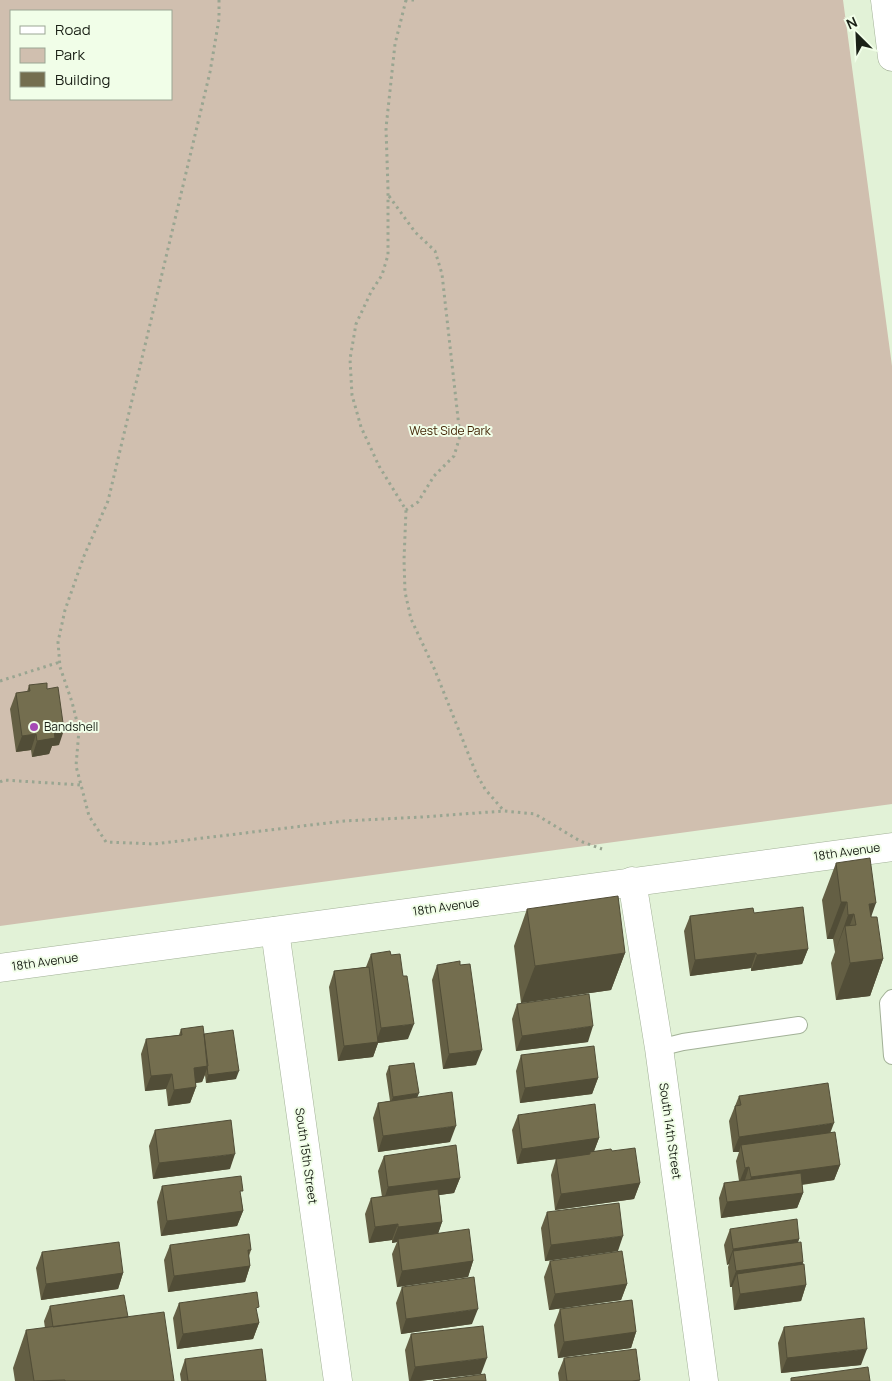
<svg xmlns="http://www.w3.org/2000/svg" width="892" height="1381" font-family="Manrope,sans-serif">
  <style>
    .green { fill: #d0bfaf; fill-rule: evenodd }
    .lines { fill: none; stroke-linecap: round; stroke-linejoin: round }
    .service-casing { stroke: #a2b197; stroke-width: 18 }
    .minor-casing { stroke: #a2b197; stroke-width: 29 }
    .secondary-casing { stroke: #a2b197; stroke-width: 29 }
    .path { stroke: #99a591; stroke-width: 3; stroke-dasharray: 2.5 4; stroke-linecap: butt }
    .service { stroke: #fff; stroke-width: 16 }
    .minor { stroke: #fff; stroke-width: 28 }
    .secondary { stroke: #fff; stroke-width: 28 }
    .wall { fill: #645f44 }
    .shaded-wall { fill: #514d37 }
    .building { fill: #746e4f; stroke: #514d37 }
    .poi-dot { fill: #a54ab5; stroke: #f1fee8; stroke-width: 2 }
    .labels { text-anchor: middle; stroke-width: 4; stroke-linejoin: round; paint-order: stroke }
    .park-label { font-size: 12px; fill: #442708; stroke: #f1fee8 }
    .poi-label { font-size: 12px; fill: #1b2117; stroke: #f1fee8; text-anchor: start }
    .street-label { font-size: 12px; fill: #1b2117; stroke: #f1fee8 }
  </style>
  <rect width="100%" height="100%" fill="#e2f2d7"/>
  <path class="green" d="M0 0H843L892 366V804L0 926ZM11 11H171V99H11Z"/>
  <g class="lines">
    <g class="service-casing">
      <path id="service" d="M892 998 888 1003 892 1056
        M659 1048 683 1042 799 1025"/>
    </g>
    <g class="minor-casing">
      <path id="minor" d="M885 0 892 57
        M632 881 659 1048 704 1381
        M275 931 338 1381"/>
    </g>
    <g class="secondary-casing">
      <path id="secondary" d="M0 968C297 929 595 886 892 847"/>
    </g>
    <path class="path" d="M219 0V19L210 72 108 501 84 556 65 610 58 642 60 667 72 702 79 730 76 766 81 785 89 816 106 842 154 844 344 821 422 817 504 811
      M405 0H417
      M406 0 395 44 386 128 388 189V255L382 275 371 292 356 324 350 359 352 395 361 427 379 466 406 510 404 560 405 592 411 619 434 668 476 773 485 789 504 811 535 814 580 841 602 849
      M389 196 415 232 435 251 442 274 460 436 454 456 434 476 418 502 406 510
      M0 681 60 662
      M0 782 4 780 81 785"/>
    <use href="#service" class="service"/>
    <use href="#minor" class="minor"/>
    <use href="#secondary" class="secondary"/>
  </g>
  <path class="wall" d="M29 685 59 745 52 746 49 754 32 757 31 750 16 752 10 709 16 693 27 692Z
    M836 863 871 917 883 959 870 996 836 1000 831 963 835 952 833 939H827L822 900Z
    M527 909 625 953 611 990 521 1003 514 946Z
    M754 913 808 949 802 964 751 971V968L690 976 684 931 690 916Z
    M371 954 408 1039 378 1043 373 1057 338 1061 329 987 334 971 366 967Z
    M437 965 476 1065 443 1069 432 980Z
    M517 1004 588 1042 516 1051 512 1019Z
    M181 1029 204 1034 236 1079 206 1083 205 1075 202 1082 196 1083V1087L190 1103 168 1106 166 1089 145 1091 141 1054 146 1039 179 1035Z
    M521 1055 598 1078 592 1094 520 1103 516 1071Z
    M389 1066 417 1097 450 1142 378 1152 373 1118 378 1103 390 1101 386 1074Z
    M739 1096 830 1133 840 1165 834 1180 802 1185 803 1193 797 1208 721 1218 719 1198 724 1183 739 1181 736 1161 739 1152H733L729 1121Z
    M518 1115 599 1138 594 1151H612L640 1183 634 1199 555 1210 551 1175 556 1159 571 1157 517 1164 512 1130Z
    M155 1130 230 1169 153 1179 149 1146Z
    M384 1156 460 1178 454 1193 439 1195 442 1222 438 1233 473 1261 468 1277 397 1287 392 1254 397 1242 392 1243V1240L369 1243 365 1214 371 1198 382 1197 378 1171Z
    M162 1186 241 1196 243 1211 237 1226 161 1236 157 1202Z
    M547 1212 618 1251 545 1261 541 1228Z
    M730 1229 799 1239 798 1242 803 1262V1264L806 1285 801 1301 734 1310 732 1289V1287H730L728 1267 729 1264 727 1265 724 1245Z
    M170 1245 251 1250 249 1256 250 1266 245 1282 168 1292 164 1260Z
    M42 1252 123 1273 118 1289 41 1300 36 1268Z
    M550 1261 627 1284 621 1300 549 1310 544 1277Z
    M402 1287 472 1324 401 1334 396 1303Z
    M179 1303 257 1314 259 1323 253 1339 177 1349 173 1318Z
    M50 1306 128 1317 174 1381H15L13 1368 26 1330 45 1328 44 1321Z
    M560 1309 636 1332 631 1348 558 1358 554 1325Z
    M784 1327 861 1365 781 1373 778 1343Z
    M411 1334 481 1374 419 1381H409L405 1350Z
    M564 1358 640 1380 639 1381H559L558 1373Z
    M185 1359 266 1381H181L180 1374Z"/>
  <path class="shaded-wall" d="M64 730 59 745 52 746 49 754 32 757 37 741 54 731Z
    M36 734 31 750 16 752 22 736Z
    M841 902H847L833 939H827Z
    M876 903 863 940 869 904Z
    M854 914 846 936 845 926 835 952 848 915Z
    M808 949 802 964 751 971 757 955Z
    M625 953 611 990 521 1003 535 966Z
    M756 953 751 968 690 976 695 960Z
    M883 959 870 996 836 1000 850 963Z
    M414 1024 408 1039 378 1043 373 1057 338 1061 344 1046 376 1042 381 1028Z
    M593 1026 588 1042 516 1051 522 1036Z
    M482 1050 476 1065 443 1069 449 1054Z
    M208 1066 202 1082 188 1084 194 1068Z
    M239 1071 236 1079 206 1083 208 1075Z
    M172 1074 166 1089 145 1091 151 1076Z
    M598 1078 592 1094 520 1103 525 1088Z
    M196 1087 190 1103 168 1106 174 1090Z
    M419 1093 416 1101 390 1105 393 1097Z
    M834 1123 828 1139 741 1145 739 1152H733L739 1137Z
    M456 1126 450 1142 378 1152 383 1136Z
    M599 1138 593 1154 590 1152 589 1155 517 1164 522 1149Z
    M235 1154 230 1169 153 1179 159 1163Z
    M840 1165 834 1180 745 1192 751 1177Z
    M749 1167 744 1183H739L745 1168Z
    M460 1178 454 1193 383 1203 388 1187Z
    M640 1183 634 1199 555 1210 561 1194Z
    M803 1193 797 1208 721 1218 727 1202Z
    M243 1211 237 1226 161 1236 167 1221Z
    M442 1222 437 1237 398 1239 397 1242 392 1243 398 1227Z
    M398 1224 392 1240 369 1243 375 1227Z
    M623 1236 618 1251 545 1261 551 1245Z
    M799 1239 794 1255 733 1251 729 1264 727 1265 733 1249Z
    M473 1261 468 1277 397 1287 402 1271Z
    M803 1262 798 1278 737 1274 732 1287H730L736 1271Z
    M250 1266 245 1282 168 1292 174 1276Z
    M123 1273 118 1289 41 1300 46 1284Z
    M627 1284 621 1300 549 1310 555 1294Z
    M806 1285 801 1301 734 1310 740 1294Z
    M478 1309 472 1324 401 1334 406 1319Z
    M259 1323 253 1339 177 1349 183 1334Z
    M636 1332 631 1348 558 1358 564 1342Z
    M867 1349 861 1365 781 1373 787 1358Z
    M487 1358 481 1374 419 1381H410L415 1367Z"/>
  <path class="building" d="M47 683V689L58 687 64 730 54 731 55 738 37 741 36 734 22 736 16 693 30 691 29 685Z
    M870 858 876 903 869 904 871 917H877L883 959 850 963 845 926 856 925 854 914 848 915 847 902H841L836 863Z
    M618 896 625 953 535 966 527 909Z
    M803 907 808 949 757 955 756 953 695 960 690 916 753 908 754 913Z
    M390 951 391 955 400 954 403 976H407L414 1024 381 1028 371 954Z
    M460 961V965L470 964 482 1050 449 1054 437 965Z
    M369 967 378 1042 344 1046 334 971Z
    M589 994 593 1026 522 1036 517 1004Z
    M203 1026 208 1066 194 1068 196 1087 174 1090 172 1074 151 1076 146 1039 182 1035 181 1029Z
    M233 1030 239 1071 208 1075 204 1034Z
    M594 1046 598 1078 525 1088 521 1055Z
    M414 1063 419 1093 393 1097 389 1066Z
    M828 1083 834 1123 739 1137 735 1106 741 1105 739 1096Z
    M452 1092 456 1126 383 1136 378 1103Z
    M595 1104 599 1138 522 1149 518 1115Z
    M231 1120 235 1154 159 1163 155 1130Z
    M835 1132 840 1165 751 1177 749 1167 745 1168 741 1145Z
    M456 1145 460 1178 388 1187 384 1156Z
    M635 1148 640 1183 561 1194 556 1159 590 1154V1152L611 1149 612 1151Z
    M801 1173 803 1193 727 1202 724 1183Z
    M241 1176 243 1191H240L243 1211 167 1221 162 1186Z
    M438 1189 442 1222 398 1227V1224L375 1227 371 1198Z
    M619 1203 623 1236 551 1245 547 1212Z
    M797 1219 799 1239 733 1249 730 1229Z
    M469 1229 473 1261 402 1271 398 1239Z
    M249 1234 251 1250H248L250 1266 174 1276 170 1245Z
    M119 1242 123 1273 46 1284 42 1252Z
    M801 1242 803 1262 736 1271 733 1251Z
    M622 1251 627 1284 555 1294 550 1261Z
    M804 1264 806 1285 740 1294 737 1274Z
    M474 1277 478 1309 406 1319 402 1287Z
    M257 1292 259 1307 256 1308 259 1323 183 1334 179 1303Z
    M124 1295 128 1317 53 1327 50 1306Z
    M632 1300 636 1332 564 1342 560 1309Z
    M164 1312 174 1381H65V1380L34 1381 26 1330Z
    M864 1318 867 1349 787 1358 784 1327Z
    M483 1326 487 1358 415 1367 411 1334Z
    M262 1349 266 1381H188L185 1359Z
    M636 1349 640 1380 632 1381H567L564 1358Z
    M868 1367 870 1381H791V1378Z
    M485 1374 486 1381H433Z"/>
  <circle class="poi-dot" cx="34" cy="727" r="5"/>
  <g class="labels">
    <g class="park-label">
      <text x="450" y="435">West Side Park</text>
    </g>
    <g class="poi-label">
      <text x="44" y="731">Bandshell</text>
    </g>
    <g class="street-label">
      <text transform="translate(847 852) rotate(-8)" y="4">18th Avenue</text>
      <text transform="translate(446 907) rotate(-8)" y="4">18th Avenue</text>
      <text transform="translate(45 962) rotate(-8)" y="4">18th Avenue</text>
      <text transform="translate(670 1131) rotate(82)" y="4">South 14th Street</text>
      <text transform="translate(306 1156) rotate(82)" y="4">South 15th Street</text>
    </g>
  </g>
  <rect x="10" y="10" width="162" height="90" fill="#f1fee8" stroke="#9ba694"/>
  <rect x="20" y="26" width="25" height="8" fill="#ffffff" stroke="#9ba694"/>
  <text x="55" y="35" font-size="15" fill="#1b2117">Road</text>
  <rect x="20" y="48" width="25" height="15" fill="#d0bfaf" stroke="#9ba694"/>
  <text x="55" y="60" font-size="15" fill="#1b2117">Park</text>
  <rect x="20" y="72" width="25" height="15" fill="#746e4f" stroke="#9ba694"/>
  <text x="55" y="85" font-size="15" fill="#1b2117">Building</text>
  <g transform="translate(857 35) rotate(336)" stroke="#f1fee8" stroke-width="4" paint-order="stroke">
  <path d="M0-4L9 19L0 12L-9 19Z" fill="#1b2117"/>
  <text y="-8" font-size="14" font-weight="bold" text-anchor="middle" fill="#1b2117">N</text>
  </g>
</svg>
